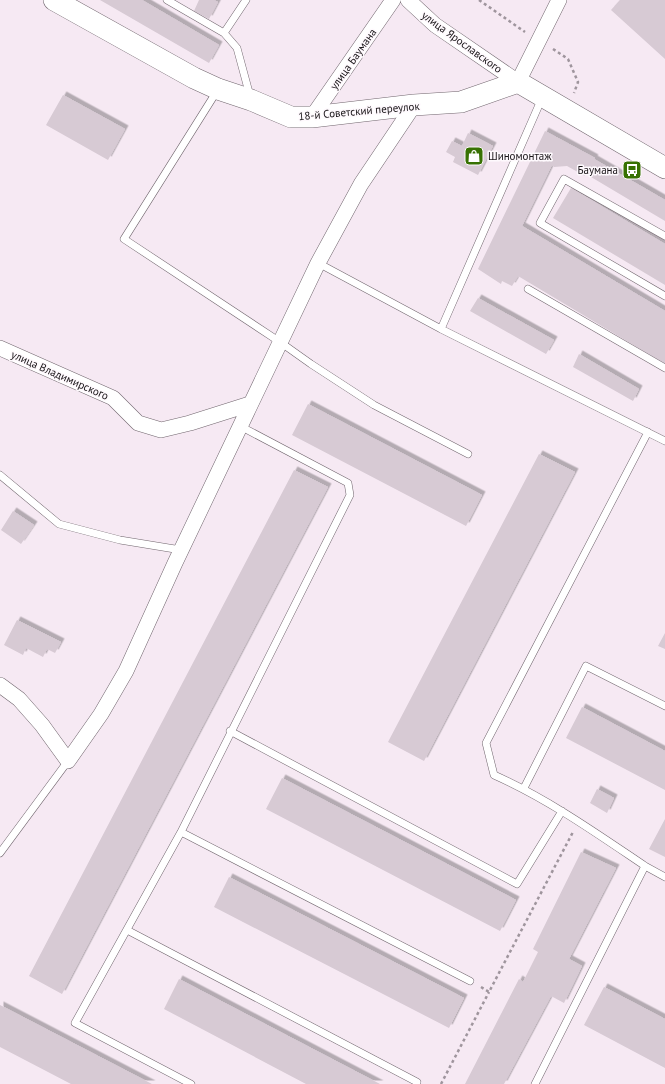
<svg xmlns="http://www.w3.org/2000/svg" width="665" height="1084" font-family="'PT Sans',sans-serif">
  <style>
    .building { fill: #d7cad4; filter: url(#shadow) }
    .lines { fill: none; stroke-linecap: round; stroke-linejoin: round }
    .lane-casing { stroke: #71666e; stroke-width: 8 }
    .street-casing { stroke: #71666e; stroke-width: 16 }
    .secondary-casing { stroke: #71666e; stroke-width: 22 }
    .path { stroke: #9f959d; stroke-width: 2.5; stroke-dasharray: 3 3; stroke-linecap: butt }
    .lane { stroke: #fff; stroke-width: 7 }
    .street { stroke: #fff; stroke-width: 15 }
    .secondary { stroke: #fff; stroke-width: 21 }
    .labels { text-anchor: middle; stroke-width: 3; stroke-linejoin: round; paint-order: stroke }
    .street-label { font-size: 11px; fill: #161215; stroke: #fef9fd }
    .poi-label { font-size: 11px; fill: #161215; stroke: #fef9fd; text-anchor: start }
  </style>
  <defs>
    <filter id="shadow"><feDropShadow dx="3.5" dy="-3.5" stdDeviation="0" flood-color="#0004"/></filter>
  </defs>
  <rect width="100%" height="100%" fill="#f6e9f3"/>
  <path class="building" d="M100 0H142L219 45 209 63Z
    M199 0H214L218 2 209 19 194 11Z
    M620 0H665V59L611 10Z
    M63 95 125 129 108 160 46 125Z
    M545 131 595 158 594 159 665 200V221L586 174 585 176 567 166 554 167 552 165 522 226 665 311V364L518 276 512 286 502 281 501 284 478 269Z
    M468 133 493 146 478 175 453 162 455 157 446 152 452 141 462 146Z
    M571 188 665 244V285L553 218Z
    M478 298 554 340 546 354 470 311Z
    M579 354 639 389 633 401 573 367Z
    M308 404 482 495 466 526 292 435Z
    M539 454 575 472 424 761 388 742Z
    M294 470 328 487 62 994 29 976Z
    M13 511 34 525 21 544 1 530Z
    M17 620 61 642 55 653 47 649 43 657 26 648 23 655 4 645Z
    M665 633V649L658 646Z
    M582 707 665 751V790L566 738Z
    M282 778 516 900 500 931 266 809Z
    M597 789 614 798 607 813 590 803Z
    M665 819V857L649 849Z
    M581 852 616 868 569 959 582 966 564 1003 551 996 504 1084H465L519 979 523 982 538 952 533 949Z
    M229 877 464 998 449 1028 214 907Z
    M179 979 380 1084H306L164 1009Z
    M604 987 665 1019V1068L584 1025Z
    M0 1005 152 1084H71L0 1047Z"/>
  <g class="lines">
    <g class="lane-casing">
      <path id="lane" d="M167 0 224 33 237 48 250 96
        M224 33 246 0
        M217 91 124 239 280 342 311 364 374 405 468 454
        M665 236 564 179 540 223 665 296
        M318 263 441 329 665 441
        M528 289 665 368
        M441 329 542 98
        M0 475 59 524 120 540 181 550
        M230 731 517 884 562 811
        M524 788 586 666 665 706
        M181 832 470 981
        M0 853 68 761
        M645 866 665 877
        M127 930 417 1082
        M191 1084 75 1023 181 832 350 495 348 483 240 426
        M535 1084 645 866C596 833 548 799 494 775L486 743 648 432"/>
    </g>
    <g class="street-casing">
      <path id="street" d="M408 0 435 25 518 82 559 0
        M312 117 393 0
        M0 348 113 398 138 423 161 430 190 423 250 404
        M0 685 19 699 42 725 68 761 101 714 126 671 175 563 318 263 361 184 414 105"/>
    </g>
    <g class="secondary-casing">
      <path id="secondary" d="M54 0 194 78 218 89 251 100 291 117H312L414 105 461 102 518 82 665 168"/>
    </g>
    <path class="path" d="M479 0 525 32
      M553 49 568 59 578 82 574 93
      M481 987 489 992 573 832
      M441 1084 489 992"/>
    <use href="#lane" class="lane"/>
    <use href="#street" class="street"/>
    <use href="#secondary" class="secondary"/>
  </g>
  <defs>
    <g id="shop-square" transform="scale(1)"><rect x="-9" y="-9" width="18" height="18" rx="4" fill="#377102" stroke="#fef9fd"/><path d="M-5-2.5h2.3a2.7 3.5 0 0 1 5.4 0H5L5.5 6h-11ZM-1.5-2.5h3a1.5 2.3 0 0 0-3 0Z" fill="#fff"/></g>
    <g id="bus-square" transform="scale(1)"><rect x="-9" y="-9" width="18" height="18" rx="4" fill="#377102" stroke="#fef9fd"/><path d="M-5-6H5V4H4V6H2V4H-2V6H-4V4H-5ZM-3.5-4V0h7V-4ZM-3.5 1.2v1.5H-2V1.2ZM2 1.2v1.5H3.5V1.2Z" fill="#fff"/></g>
  </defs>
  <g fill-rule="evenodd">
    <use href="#shop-square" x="474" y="156"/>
    <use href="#bus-square" x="632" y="170"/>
  </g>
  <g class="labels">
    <g class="street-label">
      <text transform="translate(462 42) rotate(36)" y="4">улица Ярославского</text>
      <text transform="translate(353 59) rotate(-55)" y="4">улица Баумана</text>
      <text transform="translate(359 111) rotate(-5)" y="4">18-й Советский переулок</text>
      <text transform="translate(60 375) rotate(24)" y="4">улица Владимирского</text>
    </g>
    <g class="poi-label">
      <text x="488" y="160">Шиномонтаж</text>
      <text x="618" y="174" text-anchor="end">Баумана</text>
    </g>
  </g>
</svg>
